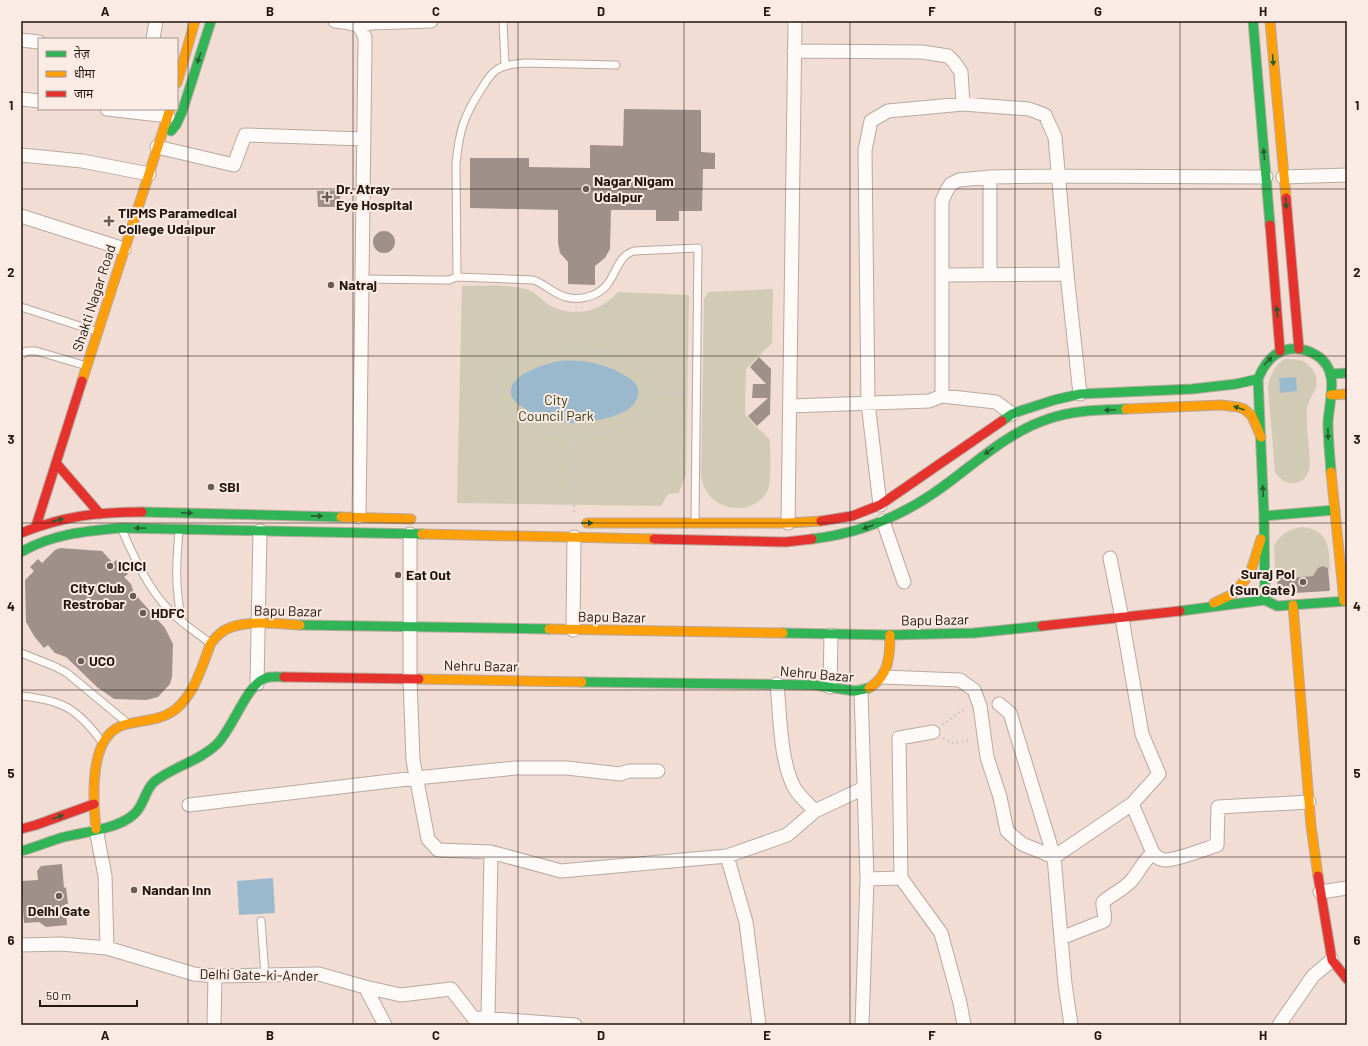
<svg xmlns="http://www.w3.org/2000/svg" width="1368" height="1046" font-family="Barlow,'Noto Sans Devanagari',sans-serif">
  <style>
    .green { fill: #d1cbb6 }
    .water { fill: #9bb9cd }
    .building { fill: #9f9189 }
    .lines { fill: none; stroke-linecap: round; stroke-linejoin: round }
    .lane-casing { stroke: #b8a9a1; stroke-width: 9 }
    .street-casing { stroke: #b8a9a1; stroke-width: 15 }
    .fast-casing { stroke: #b8a9a1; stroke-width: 11 }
    .slow-casing { stroke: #b8a9a1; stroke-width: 11 }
    .jam-casing { stroke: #b8a9a1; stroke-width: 11 }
    .path { stroke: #d0cac8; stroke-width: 2.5; stroke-dasharray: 2 3; stroke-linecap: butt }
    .lane { stroke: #fdfaf8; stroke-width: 7 }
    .street { stroke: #fdfaf8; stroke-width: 13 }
    .fast { stroke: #30b455; stroke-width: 9 }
    .slow { stroke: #ff9f0a; stroke-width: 9 }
    .jam { stroke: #e5322d; stroke-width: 9 }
    .oneway { fill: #285d2e }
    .grid { fill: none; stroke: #22160f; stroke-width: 1; stroke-opacity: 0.55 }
    .poi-dot { fill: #6a5c54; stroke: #faebe4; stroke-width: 1.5 }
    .labels { text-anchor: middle; stroke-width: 4; stroke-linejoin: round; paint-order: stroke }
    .poi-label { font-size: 14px; font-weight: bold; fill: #22160f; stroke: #faebe4; text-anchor: start }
    .street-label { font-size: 14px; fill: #22160f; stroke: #faebe4 }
    .park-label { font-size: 14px; fill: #343b12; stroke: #faebe4 }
    .neatline { fill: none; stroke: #22160f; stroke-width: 1.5 }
    .grid-label { font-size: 13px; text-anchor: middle; font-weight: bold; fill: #22160f }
  </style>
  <rect width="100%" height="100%" fill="#f1ddd3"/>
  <path class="green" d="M462 286C483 286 506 284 526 289 534 291 540 298 546 303 570 319 600 313 618 292L689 295 686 474 679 493 668 494 661 506 457 503Z
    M773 289 772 343 746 369 745 415 770 440C770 451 772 484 767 492 755 512 726 513 711 497 705 491 702 483 701 475L704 299 708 292Z
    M1285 359C1290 359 1296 359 1300 360 1312 364 1319 376 1316 387 1313 395 1308 401 1307 410 1306 427 1309 445 1310 462 1310 485 1287 491 1275 472L1268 388C1270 375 1274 365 1285 359Z
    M1302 527C1330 530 1329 548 1330 571L1326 567 1323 566 1317 570 1316 576 1288 578V574L1284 570H1278L1275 573 1274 546C1280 534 1289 529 1302 527Z"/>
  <path class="water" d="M559 361C584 359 608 364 629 378 635 382 640 387 638 395 635 418 584 424 566 423 549 422 534 415 521 406 514 402 508 395 512 386 518 372 545 364 559 361Z
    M1296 377 1297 391 1280 393 1279 378Z
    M273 878 275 913 239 915 237 881Z"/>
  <path class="building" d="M624 109 701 110V152L715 153V169H703L702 211H679V221H656V210H611L610 249 605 258 595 266V285L568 284V262L560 253 558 243V210L470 208V158H529V167L590 168V145L623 146Z
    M340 190V207H318L317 191Z
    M373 242a11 11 0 1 1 22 0a11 11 0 1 1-22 0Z
    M759 357 771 369 770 414 757 426 748 416 768 398H752L753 384H766L750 367Z
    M60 548 102 551 113 563 116 560 128 574 124 577 131 584 134 593 165 628 173 644 172 677 170 684 158 697 146 700 114 699 97 687 66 657 55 653 48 645 44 648 34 636 26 622 25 580 34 571 30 567 38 559 42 563 55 550Z
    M1323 566 1328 568 1330 590 1329 591 1277 594 1278 570H1285L1289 578 1313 576 1318 568Z
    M62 864 64 888 66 887 68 904H65L67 925 46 927 39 922 24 923 21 881 38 880 37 871 41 866Z"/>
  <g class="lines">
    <g class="lane-casing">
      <path id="lane" d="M503 21 505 65
        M457 277 456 164C459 131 464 115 482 88 486 81 491 73 498 69 506 64 516 64 525 63L616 65
        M362 279 441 280H449L457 277 533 280C546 284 553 294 566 297 572 299 580 299 587 297 619 289 611 258 634 251L698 248 695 521
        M21 307 98 332
        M21 355 27 351H36L87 366
        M122 530C135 559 148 589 171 612 183 624 197 633 210 643
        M179 531C176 565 175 588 182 622
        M21 653 56 667 67 673 125 721
        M21 696C62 700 77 708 102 742
        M261 921 265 975"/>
    </g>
    <g class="street-casing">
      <path id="street" d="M335 21 350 23 359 26 365 37V44L359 517
        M359 26 371 23 431 21
        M153 39 156 21
        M21 40 39 42
        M794 51 922 52 948 56 954 62 961 72 963 104
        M21 99 39 101
        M107 109 168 116
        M157 147 234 165 245 135 364 139
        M21 155 82 161 149 174
        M990 177V274
        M1283 177 1347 175
        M21 216 124 249
        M942 275 1067 274
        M942 396V201L946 192 951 184 959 180 990 177 1059 176 1266 177
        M790 406 929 401 942 396 996 402 1012 414
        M880 505 868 403 865 150 871 121 888 111 963 104 1029 109 1045 115 1055 137 1067 274 1080 394
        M883 521 904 582
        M788 523 795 21
        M410 534V679L413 760 428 839 438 850 491 852
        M573 630 574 537
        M883 677 960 680 974 690 980 706 987 757 1000 797 1007 831 1022 844 1054 857 1010 713 999 704
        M257 684 260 531
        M777 684C780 715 780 758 793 785 797 795 808 803 815 811
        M830 687 831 635
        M861 691 867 879 862 1025
        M933 732 899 738 901 878 941 933 960 1003 964 1025
        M1132 804 1153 853C1156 857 1159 859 1164 860 1175 861 1205 849 1217 845L1218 807 1309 802
        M189 805 416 778 516 768H567L620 774 629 771H658
        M96 829 105 876 107 948 194 974 215 976 319 974 365 987 401 995 451 989 479 1025
        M727 856 787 835 815 811 864 788
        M867 879 901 878
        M1320 892 1347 888
        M1061 938 1104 921C1106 914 1102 908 1103 902 1112 894 1123 890 1131 881 1140 871 1142 862 1153 853
        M21 945 61 944 107 948
        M365 987 385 1025
        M480 1018 575 1025
        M488 1019 491 852 561 871 727 856 746 922 759 1025
        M214 1025 215 976
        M1071 1025 1065 984 1054 857 1132 804 1159 774 1142 734 1122 618 1110 558
        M1279 1025 1313 976 1332 960"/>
    </g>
    <g class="fast-casing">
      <path id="fast" d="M1253 21 1270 225
        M171 131 176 125 182 112 211 21
        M1331 374 1347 373
        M1002 421 1012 414 1020 411 1054 400 1080 394 1192 389 1236 384 1258 379
        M142 512 341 517
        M1264 516 1335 510
        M812 539C855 534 895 519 931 495 970 469 1003 434 1048 419 1073 410 1100 410 1126 409
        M21 552C52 534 86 531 121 528L422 534
        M1265 600 1264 516 1258 379C1264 364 1273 351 1290 349 1299 348 1308 350 1316 355 1341 370 1329 400 1328 423 1328 440 1330 456 1331 472
        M1180 611 1265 600 1277 606 1347 601
        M300 625 549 629
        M783 633 890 635 974 633 1042 626
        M582 682 814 685 855 691 869 688
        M21 851C36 847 50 841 64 837 85 832 117 829 133 815 144 807 144 791 154 782 172 767 198 762 216 745 232 731 247 683 266 678 271 676 278 677 284 677"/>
    </g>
    <g class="slow-casing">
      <path id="slow" d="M1270 21 1286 198
        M177 83 195 21
        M82 381 170 109
        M1331 395 1347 394
        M1126 409 1221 405 1238 407 1244 409 1252 416 1261 437
        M1331 472 1344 601
        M341 517 411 519
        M587 523H788L821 521
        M422 534 654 539
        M1214 603 1233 594 1250 574 1261 539
        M1293 605 1311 826 1318 876
        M549 629 783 633
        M419 679 582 682
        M869 688C889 676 890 656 890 635
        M96 829C93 801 88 735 124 725 141 720 161 721 176 709 195 693 202 666 211 643 215 638 219 633 225 630 243 619 279 624 300 625"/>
    </g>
    <g class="jam-casing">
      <path id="jam" d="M1286 198 1299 349
        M1270 225 1280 351
        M56 463 100 514
        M821 521 852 516 880 505 1002 421
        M36 526 82 381
        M21 533C64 516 97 512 142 512
        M654 539 786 542 812 539
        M1042 626 1180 611
        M284 677 419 679
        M21 829 36 825 94 804
        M1318 876 1332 960 1347 979"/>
    </g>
    <path class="path" d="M576 348C593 349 610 353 625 361 686 392 629 432 587 436 566 438 547 434 528 425 516 419 499 407 498 393 496 364 554 349 576 348Z
      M576 348V307
      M651 394 687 395
      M574 512 575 436
      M942 725 967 707
      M943 738 951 743 972 740"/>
    <use href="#lane" class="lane"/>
    <use href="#street" class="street"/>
    <use href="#fast" class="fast"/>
    <use href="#slow" class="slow"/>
    <use href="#jam" class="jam"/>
  </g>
  <defs><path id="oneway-solid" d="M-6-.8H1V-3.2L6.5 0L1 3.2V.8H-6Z"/></defs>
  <g class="oneway">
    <use href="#oneway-solid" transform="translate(199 58) rotate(108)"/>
    <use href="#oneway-solid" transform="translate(1273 60) rotate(85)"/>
    <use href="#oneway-solid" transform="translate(1264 154) rotate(-95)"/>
    <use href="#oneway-solid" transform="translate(1286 203) rotate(85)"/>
    <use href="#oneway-solid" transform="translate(1277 312) rotate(-95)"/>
    <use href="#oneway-solid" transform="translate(1268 361) rotate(-46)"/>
    <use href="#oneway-solid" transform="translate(1239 408) rotate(-161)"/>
    <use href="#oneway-solid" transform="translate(1110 410) rotate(178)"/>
    <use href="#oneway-solid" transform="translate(1328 434) rotate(89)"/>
    <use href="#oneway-solid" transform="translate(989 451) rotate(144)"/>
    <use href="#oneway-solid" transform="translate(1263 491) rotate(-92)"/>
    <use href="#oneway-solid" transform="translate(187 513) rotate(1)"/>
    <use href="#oneway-solid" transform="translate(317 516) rotate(1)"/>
    <use href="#oneway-solid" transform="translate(58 520) rotate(-13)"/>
    <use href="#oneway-solid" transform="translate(587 523)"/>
    <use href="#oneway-solid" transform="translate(868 527) rotate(160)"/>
    <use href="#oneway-solid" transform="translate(140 528) rotate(-179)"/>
    <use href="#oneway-solid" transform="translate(58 817) rotate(-20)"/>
  </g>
  <path class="grid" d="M188 21V1025M353 21V1025M518 21V1025M684 21V1025M850 21V1025M1015 21V1025M1180 21V1025M21 189H1347M21 356H1347M21 523H1347M21 690H1347M21 857H1347"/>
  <g class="poi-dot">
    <circle cx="586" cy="189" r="4"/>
    <path d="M325 191h4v4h4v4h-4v4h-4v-4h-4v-4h4z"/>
    <path d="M107 215h4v4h4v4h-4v4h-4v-4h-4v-4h4z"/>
    <circle cx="331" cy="285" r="4"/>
    <circle cx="211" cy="487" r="4"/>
    <circle cx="110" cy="566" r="4"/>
    <circle cx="398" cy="575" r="4"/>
    <circle cx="1303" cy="582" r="4"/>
    <circle cx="133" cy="596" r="4"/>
    <circle cx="143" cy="613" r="4"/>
    <circle cx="81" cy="661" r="4"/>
    <circle cx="134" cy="890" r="4"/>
    <circle cx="59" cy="896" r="4"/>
  </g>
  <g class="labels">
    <g class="poi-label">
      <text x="594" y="186">Nagar Nigam<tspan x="594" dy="16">Udaipur</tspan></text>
      <text x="336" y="194">Dr. Atray<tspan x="336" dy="16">Eye Hospital</tspan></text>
      <text x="118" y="218">TIPMS Paramedical<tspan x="118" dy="16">College Udaipur</tspan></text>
      <text x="339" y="290">Natraj</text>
      <text x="219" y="492">SBI</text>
      <text x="118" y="571">ICICI</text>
      <text x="1295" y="579" text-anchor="end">Suraj Pol<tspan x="1295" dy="16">(Sun Gate)</tspan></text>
      <text x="406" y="580">Eat Out</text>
      <text x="125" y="593" text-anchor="end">City Club<tspan x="125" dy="16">Restrobar</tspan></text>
      <text x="151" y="618">HDFC</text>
      <text x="89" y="666">UCO</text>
      <text x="142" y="895">Nandan Inn</text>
      <text x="59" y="916" text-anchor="middle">Delhi Gate</text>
    </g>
    <g class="street-label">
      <text transform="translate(94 298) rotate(-72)" y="5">Shakti Nagar Road</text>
      <text transform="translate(288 611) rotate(1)" y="5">Bapu Bazar</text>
      <text transform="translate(612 617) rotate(1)" y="5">Bapu Bazar</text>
      <text transform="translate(935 620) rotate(-1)" y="5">Bapu Bazar</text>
      <text transform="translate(481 666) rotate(1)" y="5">Nehru Bazar</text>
      <text transform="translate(817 674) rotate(5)" y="5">Nehru Bazar</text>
      <text transform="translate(259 975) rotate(1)" y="5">Delhi Gate-ki-Ander</text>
    </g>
    <g class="park-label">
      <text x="556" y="405">City<tspan x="556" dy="16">Council Park</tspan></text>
    </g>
  </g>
  <rect width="1368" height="1046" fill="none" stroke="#faebe4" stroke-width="44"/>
  <rect x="38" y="38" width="140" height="72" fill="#faebe4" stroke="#a4968f"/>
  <rect x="46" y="51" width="20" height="6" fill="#30b455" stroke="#a4968f"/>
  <text x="74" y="58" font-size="12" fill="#22160f">तेज़</text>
  <rect x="46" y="71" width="20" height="6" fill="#ff9f0a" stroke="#a4968f"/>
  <text x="74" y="78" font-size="12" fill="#22160f">धीमा</text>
  <rect x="46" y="91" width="20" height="6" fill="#e5322d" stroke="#a4968f"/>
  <text x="74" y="98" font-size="12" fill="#22160f">जाम</text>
  <path d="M40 1000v6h97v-6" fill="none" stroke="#22160f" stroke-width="2"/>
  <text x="46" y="1000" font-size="12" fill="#22160f" stroke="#faebe4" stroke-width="3" paint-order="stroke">50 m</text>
  <rect x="22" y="22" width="1324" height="1002" class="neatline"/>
  <g class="grid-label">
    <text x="105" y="16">A</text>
    <text x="270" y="16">B</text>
    <text x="436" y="16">C</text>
    <text x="601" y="16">D</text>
    <text x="767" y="16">E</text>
    <text x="932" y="16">F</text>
    <text x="1098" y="16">G</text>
    <text x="1263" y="16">H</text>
    <text x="11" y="110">1</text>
    <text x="1357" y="110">1</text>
    <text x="11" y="277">2</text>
    <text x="1357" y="277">2</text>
    <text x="11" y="444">3</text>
    <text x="1357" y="444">3</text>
    <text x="11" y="611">4</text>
    <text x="1357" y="611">4</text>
    <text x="11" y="778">5</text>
    <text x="1357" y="778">5</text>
    <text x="11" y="945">6</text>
    <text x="1357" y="945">6</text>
    <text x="105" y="1040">A</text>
    <text x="270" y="1040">B</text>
    <text x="436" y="1040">C</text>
    <text x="601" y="1040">D</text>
    <text x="767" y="1040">E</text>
    <text x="932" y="1040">F</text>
    <text x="1098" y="1040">G</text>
    <text x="1263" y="1040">H</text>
  </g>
</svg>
